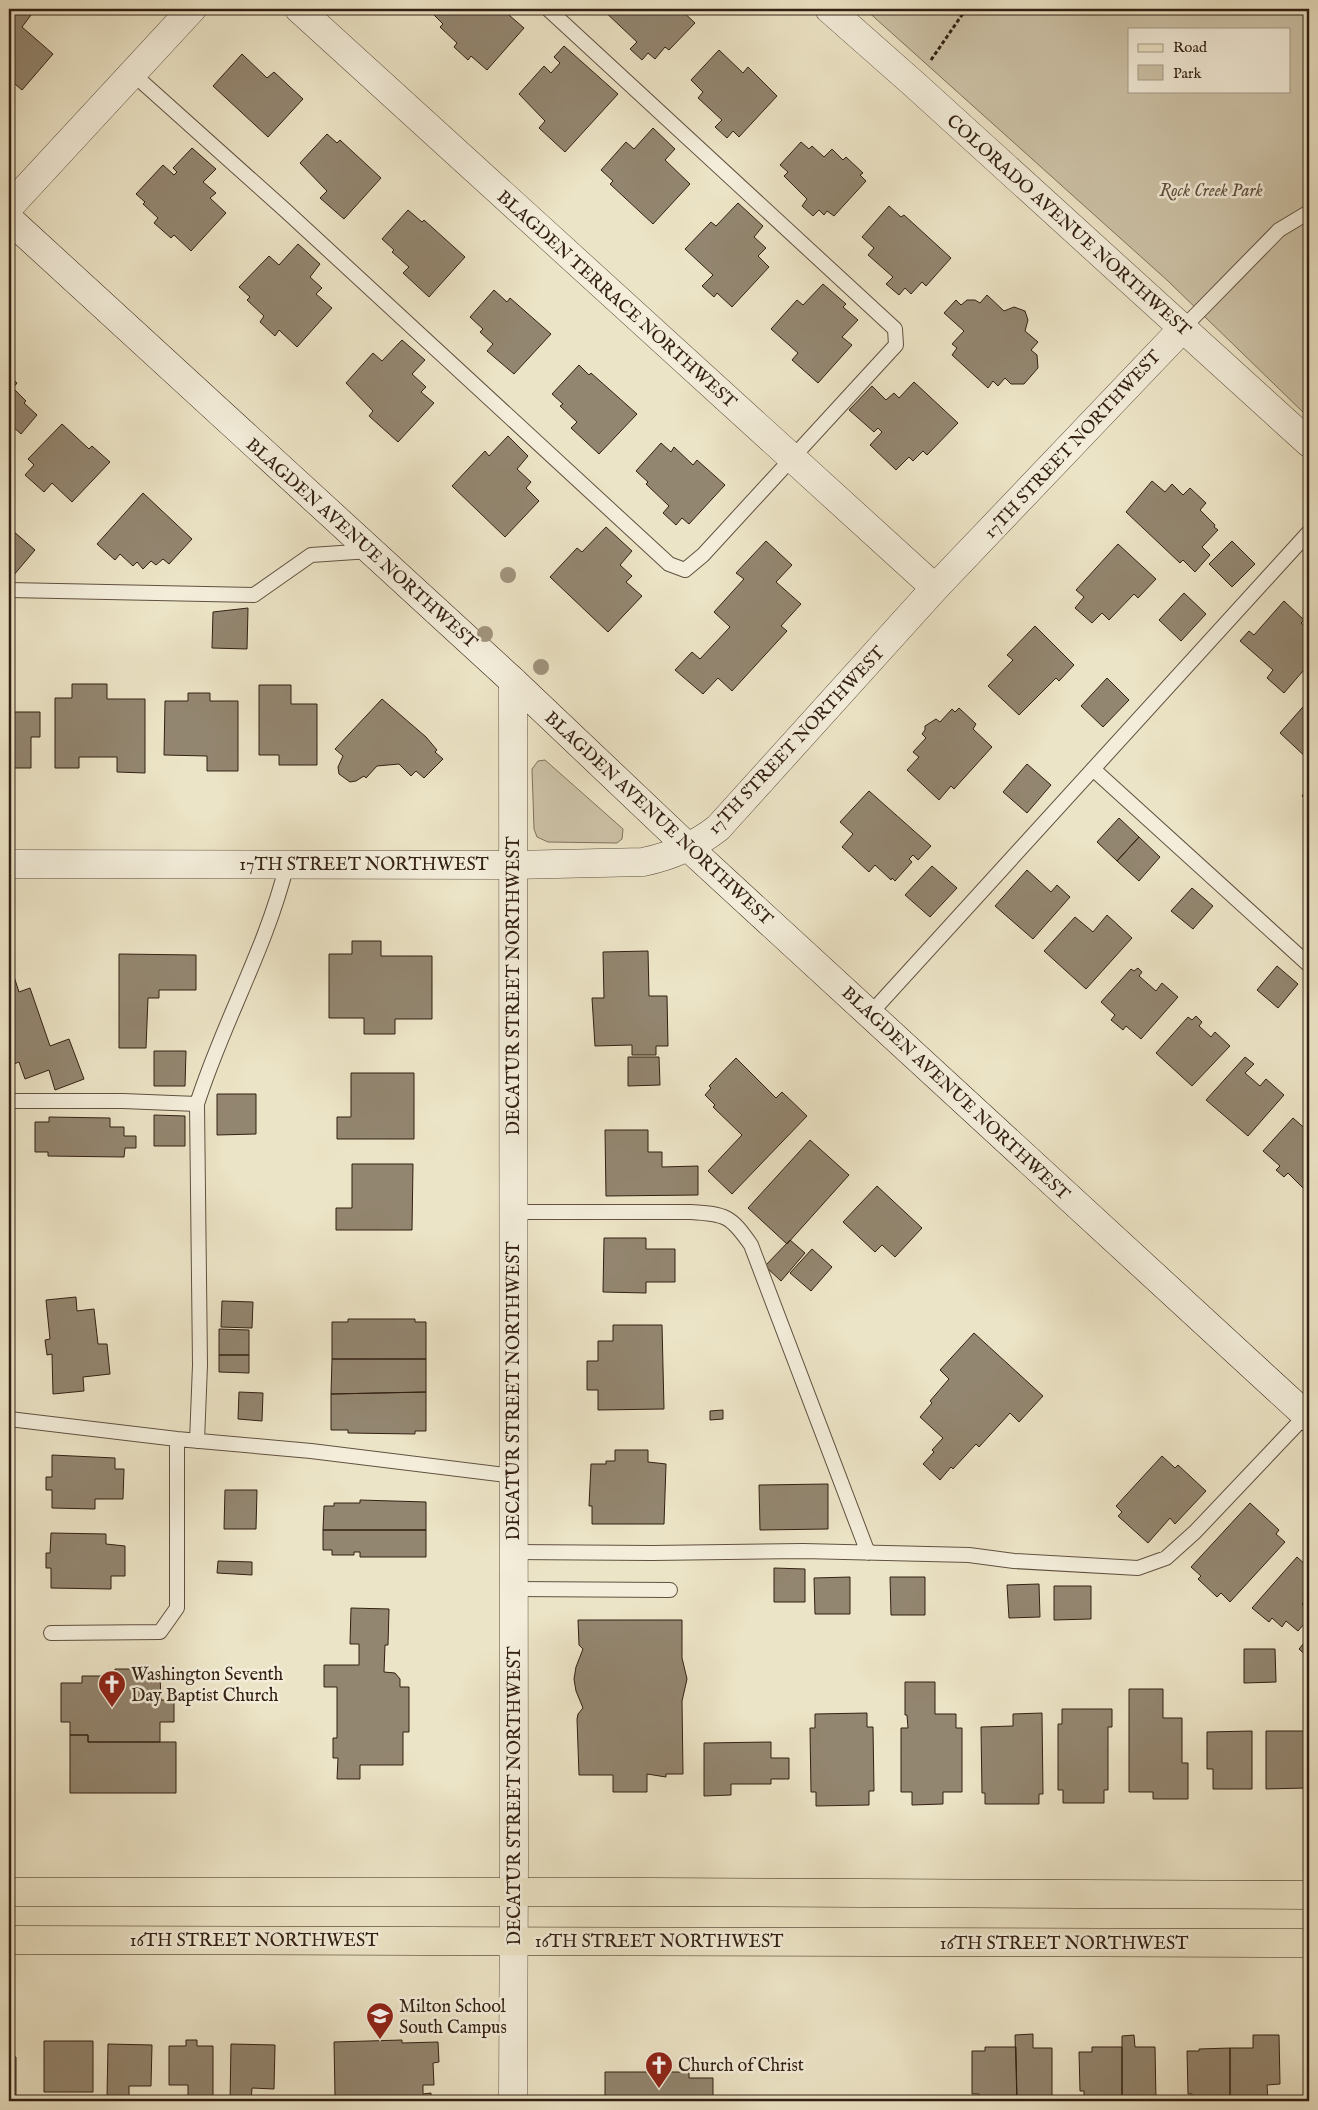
<svg xmlns="http://www.w3.org/2000/svg" width="1318" height="2110" font-family="'IM FELL English',serif">
  <style>
    .green { fill: #cdc3a8; stroke: #80725e; fill-rule: evenodd }
    .building { fill: #938670; stroke: #332013 }
    .lines { fill: none; stroke-linecap: round; stroke-linejoin: round }
    .service-casing { stroke: #615140; stroke-width: 16 }
    .minor-casing { stroke: #615140; stroke-width: 29 }
    .secondary-casing { stroke: #332013; stroke-width: 29 }
    .primary-casing { stroke: #332013; stroke-width: 29 }
    .path { stroke: #332013; stroke-width: 3; stroke-dasharray: 4 2.5; stroke-linecap: butt }
    .service { stroke: #f3edda; stroke-width: 14 }
    .minor { stroke: #f3edda; stroke-width: 28 }
    .secondary { stroke: #f3edda; stroke-width: 28 }
    .primary { stroke: #ece4c6; stroke-width: 28 }
    .tree { fill: #a0937c }
    .labels { text-anchor: middle; stroke-width: 5; stroke-linejoin: round; paint-order: stroke }
    .park-label { font-size: 18px; font-style: italic; fill: #615140; stroke: #f3edda }
    .street-label { font-size: 18px; fill: #332013; stroke: #f3edda }
    .poi-label { font-size: 18px; fill: #332013; stroke: #f3edda; text-anchor: start }
  </style>
  <rect width="100%" height="100%" fill="#ece4c6"/>
  <filter id="stains"><feTurbulence type="fractalNoise" baseFrequency=".004" numOctaves="4"/><feColorMatrix values="0 0 0 0 .2 0 0 0 0 .09 0 0 0 0 .02 0 0 0 .5 -.17"/></filter>
  <radialGradient id="worn" r=".72"><stop offset=".6" stop-color="#630" stop-opacity="0"/><stop offset="1" stop-color="#630" stop-opacity=".3"/></radialGradient>
  <path class="green" d="M865 9H1309V418L1168 281ZM1129 29H1289V91H1129Z
    M545 760 623 829 622 839 617 843 548 842 537 837 534 829 532 769 538 761Z"/>
  <path class="building" d="M9 9H31L28 12 31 15 22 27 53 54 22 90 9 79Z
    M438 9H502L524 28 487 70 471 56 468 60 454 47 457 43 440 27 443 24 433 14Z
    M602 9H680L695 23 669 50 665 47 655 59 648 53 642 60 630 49 637 42Z
    M564 46 618 94 565 152 539 128 545 121 519 94 544 66 551 73 560 63 554 57Z
    M719 50 743 73 748 67 777 96 739 137 733 131 727 138 715 127 722 120 698 98 703 92 691 80Z
    M242 54 267 78 274 72 303 99 268 137 213 86Z
    M653 128 675 149 665 160 690 184 653 224 610 184 613 181 601 170 626 142 634 149Z
    M327 134 337 143 340 140 381 178 344 219 320 198 327 191 300 163Z
    M801 142 809 149 812 146 824 157 832 149 843 160 846 157 863 173 860 175 866 181 834 216 827 211 824 215 819 210 813 216 802 206 807 199 784 176 788 172 780 165Z
    M192 148 216 169 203 182 216 193 210 198 226 213 191 251 174 235 171 238 154 223 158 218 143 204 145 202 136 194 163 165 174 175 177 172 173 168Z
    M738 203 763 226 754 237 766 248 758 256 769 267 732 307 717 293 714 297 702 286 713 275 685 249 711 222 716 226Z
    M889 206 901 217 904 215 951 258 926 286 922 282 911 294 905 288 899 295 886 284 893 277 868 255 874 248 862 237Z
    M408 210 422 222 424 220 465 257 429 297 403 273 409 267 392 252 394 250 382 239Z
    M298 244 320 264 310 277 322 288 316 294 332 308 297 347 279 330 275 336 260 322 264 316 247 300 250 297 239 287 269 256 279 265Z
    M823 284 846 304 843 307 858 320 842 337 852 345 818 383 792 360 798 353 771 329 797 300 803 305Z
    M494 290 507 302 510 298 551 334 514 374 487 351 493 344 480 332 483 329 470 317Z
    M987 295 1004 311 1014 307 1025 311 1028 320 1025 331 1038 342 1031 350 1037 355 1038 368 1024 384H1011L1005 378 998 386 993 381 988 388 952 355 957 348 952 344 964 331 944 313 956 300 961 305 967 300H975L980 303Z
    M402 340 425 360 412 374 426 387 421 392 434 403 398 442 369 416 373 411 346 383 373 353 382 361Z
    M579 365 589 375 591 373 637 414 599 454 571 428 577 422 560 406 563 404 552 394Z
    M9 376 17 383 13 388 26 401 24 403 37 415 21 434 9 423Z
    M914 382 958 423 927 455 923 451 913 461 909 457 896 470 870 445 882 432 878 428 874 432 849 410 872 386 886 400 894 393 899 398Z
    M62 424 89 449 92 446 110 462 72 502 52 483 44 492 25 475 34 465 28 459Z
    M508 436 528 456 517 469 531 482 526 488 539 501 505 537 452 486 485 451 489 456Z
    M661 443 671 452 674 447 693 465 697 460 725 485 689 524 682 518 676 525 663 513 669 506 646 484 648 482 636 471Z
    M1152 481 1165 492 1172 484 1183 495 1190 488 1206 503 1200 510 1215 525 1214 527 1218 530 1202 547 1210 555 1195 572 1183 560 1180 563 1126 512Z
    M143 493 192 539 169 564 163 559 156 565 151 561 143 569 137 562 133 566 120 554 115 560 97 544Z
    M606 527 632 551 620 565 632 576 626 582 642 596 608 632 550 577 577 548 582 552Z
    M13 531 35 550 13 576 9 572V536Z
    M766 541 792 565 776 582 801 604 781 626 787 631 732 691 718 678 703 694 675 670 692 652 700 659 730 627 714 612 744 579 736 573Z
    M1232 541 1255 564 1232 587 1209 564Z
    M1118 544 1156 579 1138 598 1134 594 1109 620 1102 613 1092 623 1075 608 1084 597 1076 590Z
    M1184 593 1206 614 1181 641 1159 620Z
    M1284 601 1304 620 1301 623 1309 630V664L1284 693 1267 678 1273 670 1240 641 1249 631 1254 635Z
    M248 608 247 649 212 648 213 612Z
    M1035 626 1074 665 1059 681 1056 678 1019 715 988 686 1013 660 1007 655Z
    M1107 678 1129 700 1103 727 1081 706Z
    M72 684H107V699H145V773L117 772V757H79V768H55V698H72Z
    M259 685H291V704H317V765H279V755H259Z
    M188 693H210V701H238V771H207V756L164 755 165 701H188Z
    M382 699 426 737 437 750 435 752 443 759 424 778 416 771 411 776 399 764 377 766 366 778 364 776 356 781 350 782 339 774 338 767 343 756 335 749Z
    M1309 700V760L1280 733Z
    M959 708 976 724 973 729 992 747 954 789 951 786 939 800 907 770 919 757 913 752 926 738 922 734 925 730V726L936 719 940 722 952 709 955 712Z
    M9 712H40V737H31V768H9Z
    M1027 764 1051 785 1027 813 1003 792Z
    M1309 786V801L1302 796Z
    M869 791 931 846 918 860 913 855 909 859 912 862 895 881 892 878 891 880 875 865 869 872 842 847 853 834 840 822Z
    M1119 818 1139 837 1117 861 1097 842Z
    M1139 837 1160 857 1139 881 1117 861Z
    M932 866 957 888 930 917 905 895Z
    M1027 870 1051 892 1057 885 1070 897 1033 939 995 906Z
    M1192 888 1213 906 1193 929 1171 911Z
    M1107 915 1132 938 1086 989 1044 951 1075 917 1093 932Z
    M352 941H381V956H432V1019H395V1034H364V1018H329V954H352Z
    M648 951 649 996H667L668 1046H656V1055H632V1045L595 1046 592 998H604L603 952Z
    M119 954 196 955V990H159V998H148L146 1048H119Z
    M9 961 19 992 30 988 50 1046 69 1039 84 1079 55 1090 49 1070 25 1079 19 1062 9 1066Z
    M1277 966 1298 984 1278 1008 1257 990Z
    M1138 968 1142 972 1139 976 1156 991 1162 983 1178 997 1141 1039 1126 1026 1123 1030 1111 1020 1115 1015 1101 1002 1131 969 1134 971Z
    M1196 1016 1202 1022 1199 1026 1211 1037 1215 1032 1230 1046 1192 1086 1156 1053 1188 1017 1192 1020Z
    M154 1051H186L185 1086H154Z
    M628 1057H659L660 1085 628 1086Z
    M1245 1057 1254 1064 1245 1073 1260 1086 1266 1079 1284 1095 1248 1136 1206 1100Z
    M736 1058 776 1098 782 1092 807 1116 732 1194 708 1171 742 1135 713 1107 715 1105 705 1095 711 1088 709 1086Z
    M351 1073H414V1139H337V1117H351Z
    M217 1094H256V1134L217 1135Z
    M154 1115 185 1116V1146H154Z
    M49 1117 110 1118V1127H124V1136H136V1148H125L124 1157 48 1156V1152H35V1122H49Z
    M1293 1118 1309 1132V1183L1304 1189 1288 1173 1284 1177 1276 1170 1280 1166 1263 1151Z
    M605 1130H648V1152H662V1167L698 1166V1195L606 1196Z
    M810 1140 849 1175 787 1244 748 1208Z
    M352 1164H413L412 1230H336V1208H352Z
    M877 1186 922 1228 895 1257 882 1245 875 1252 843 1222Z
    M604 1238H646V1249H675V1282H646V1293L603 1292Z
    M790 1240 805 1253 781 1281 765 1266Z
    M812 1249 832 1267 811 1291 790 1273Z
    M76 1297 77 1311 94 1309 98 1344H107L110 1374 83 1377 84 1391 53 1394 52 1354 47 1355 45 1340 50 1339 46 1300Z
    M222 1301 253 1302 252 1328 221 1327Z
    M348 1319H415V1322H426V1359H332V1322H348Z
    M613 1325H662L664 1409 598 1410V1390H587V1361H598V1341H613Z
    M219 1329 249 1330V1355H219Z
    M974 1333 1043 1396 1019 1422 1010 1413 979 1447 976 1444 953 1469 951 1467 940 1480 923 1464 934 1452 932 1450 943 1438 920 1417 932 1403 930 1401 949 1379 940 1370Z
    M219 1355H249V1373L219 1372Z
    M332 1359H426V1392L331 1394Z
    M239 1392 263 1393 262 1421 238 1419Z
    M426 1392V1431H415V1434L348 1433V1430H331V1394Z
    M723 1410V1419L710 1420V1411Z
    M615 1450H648V1462L666 1464 664 1524H592V1506H589L591 1464H606V1461H615Z
    M52 1455 115 1458V1469H124L123 1499H95V1509L52 1508V1490H46V1477H52Z
    M1162 1456 1175 1468 1178 1465 1206 1491 1175 1524 1170 1518 1148 1543 1118 1516 1122 1512 1116 1506Z
    M828 1484V1529L760 1530 759 1485Z
    M225 1490H257L256 1529H224Z
    M360 1500 426 1502V1530H323L324 1506H334V1503H360Z
    M1250 1503 1279 1530 1276 1534 1285 1542 1230 1602 1221 1593 1217 1597 1198 1579 1201 1576 1191 1567Z
    M323 1530H426V1557H360V1552H354V1555H332V1550H323Z
    M51 1533 106 1534V1544L125 1546V1576H111V1589L51 1588V1568H46V1553H50Z
    M1297 1557 1309 1568V1596L1302 1604 1309 1610V1618L1298 1631 1286 1621 1282 1627 1272 1618 1269 1622 1252 1608Z
    M218 1561 252 1562V1575L217 1573Z
    M774 1568 805 1569V1602H774Z
    M850 1577V1614H815L814 1578Z
    M890 1577H925V1615H891Z
    M1039 1584 1040 1617 1009 1618 1007 1585Z
    M1054 1586H1091V1619L1054 1620Z
    M351 1608 389 1609 388 1645H385L384 1672 395 1673 400 1679V1687H409V1732H403V1765H360V1779H337L338 1758H333V1738H337V1687H324V1665H359V1644H350Z
    M578 1620H682V1658L687 1679 682 1701 683 1774H666V1777L647 1774V1792H613V1775H579L577 1719 578 1714 583 1708 576 1691 574 1679 576 1667 583 1649 579 1645Z
    M1309 1637V1658L1299 1649Z
    M1244 1649H1275L1276 1682 1244 1683Z
    M115 1669H138L139 1676 160 1675 161 1700H174V1722H160V1742H88V1735H70V1722H61V1683H82V1676H115Z
    M905 1682H935V1714H956V1728H962V1792H943V1804L912 1805V1792H901V1728H908L907 1715H905Z
    M1129 1689H1163V1718H1182V1763H1188V1799H1153V1792H1129Z
    M1062 1709H1112V1727H1108V1790H1104V1803H1063V1790H1058V1724H1062Z
    M867 1713V1727H873L874 1791H869V1805L816 1806V1792H811L810 1728H815V1714Z
    M1042 1713 1043 1794H1039V1804H985V1793H982L981 1727 1013 1726V1714Z
    M1252 1731V1789H1213V1769H1207V1732Z
    M1266 1731H1309V1769H1306V1788L1266 1789Z
    M70 1735H88V1742H176V1793H70Z
    M771 1742V1758H789V1779H771V1784H731V1795L704 1796V1743Z
    M1033 2034V2048H1052V2101H1017L1015 2035Z
    M1134 2035 1135 2047H1155L1156 2101H1122V2036Z
    M1253 2035H1279L1280 2084 1267 2085 1268 2101H1230V2048H1253Z
    M186 2040H197V2046H213V2098H188V2085H169V2046H186Z
    M402 2040V2043L438 2042 439 2062 433 2063 434 2085H423V2094L431 2093V2101H328L335 2095 334 2042Z
    M9 2041H13V2057H16V2101H9Z
    M44 2041H93V2092H44Z
    M108 2044 152 2045 151 2086H129V2097H107Z
    M231 2044 275 2045 274 2089 252 2088 251 2101H230Z
    M985 2047H1016L1017 2101H979V2094H972V2051H985Z
    M1092 2047H1122V2101H1084V2091H1080L1079 2052H1092Z
    M1230 2048V2101H1192V2094H1188L1187 2051H1199V2049Z
    M605 2072H689V2078H713V2101H605Z"/>
  <g class="lines">
    <g class="service-casing">
      <path id="service" d="M132 73 285 210 669 564 685 570 703 555 896 345 895 329 548 9
        M1183 328 1279 230 1309 212
        M9 590 254 595 311 555 370 551
        M1093 769 1309 965
        M870 1014 1309 532
        M9 1101H123L197 1104
        M513 1212H691C726 1214 731 1216 751 1245L868 1553
        M9 1419 177 1439 311 1451 514 1476
        M197 1441 200 1365 197 1104C223 1022 266 949 287 864
        M514 1552 652 1553 803 1551 969 1555 1014 1561 1138 1568 1166 1558 1195 1532 1306 1415
        M514 1589 670 1590
        M51 1633 160 1632 177 1608V1439"/>
    </g>
    <g class="minor-casing">
      <path id="minor" d="M299 9 935 588
        M829 9 914 84 1309 443
        M9 207 192 9
        M513 681 514 1860 513 2101
        M9 864 513 865 643 862C672 856 695 846 718 828L935 588 1183 328"/>
    </g>
    <g class="secondary-casing">
      <path id="secondary" d="M9 219 513 681 689 848 1309 1418"/>
    </g>
    <g class="primary-casing">
      <path id="primary" d="M9 1892H646L1309 1895
        M9 1940 1309 1943"/>
    </g>
    <path class="path" d="M931 60 966 9"/>
    <use href="#service" class="service"/>
    <use href="#minor" class="minor"/>
    <use href="#secondary" class="secondary"/>
    <use href="#primary" class="primary"/>
  </g>
  <g class="tree">
    <circle cx="508" cy="575" r="8"/>
    <circle cx="485" cy="634" r="8"/>
    <circle cx="541" cy="667" r="8"/>
  </g>
  <defs>
    <g id="church-pin" transform="scale(1.4375)"><path d="M0 17L-7.5 6A9.5 9.5 0 1 1 7.5 6Z" fill="#8f2418" stroke="#f3edda"/><path d="M-1.2-6h2.4v3.5h3.3v2.4h-3.3V6h-2.4V-.1h-3.3v-2.4h3.3Z" fill="#fff"/></g>
    <g id="school-pin" transform="scale(1.4375)"><path d="M0 17L-7.5 6A9.5 9.5 0 1 1 7.5 6Z" fill="#8f2418" stroke="#f3edda"/><path d="M0-5L7-2L0 1L-7-2ZM-4 1L0 2.5L4 1V4Q0 6-4 4Z" fill="#fff"/></g>
  </defs>
  <g fill-rule="evenodd">
    <use href="#church-pin" x="112" y="1684"/>
    <use href="#school-pin" x="380" y="2016"/>
    <use href="#church-pin" x="659" y="2065"/>
  </g>
  <g class="labels">
    <g class="park-label">
      <text x="1211" y="196">Rock Creek Park</text>
    </g>
    <g class="street-label">
      <text transform="translate(1069 225) rotate(42)" y="6">COLORADO AVENUE NORTHWEST</text>
      <text transform="translate(617 299) rotate(42)" y="6">BLAGDEN TERRACE NORTHWEST</text>
      <text transform="translate(1072 444) rotate(-47)" y="6">17TH STREET NORTHWEST</text>
      <text transform="translate(362 543) rotate(42)" y="6">BLAGDEN AVENUE NORTHWEST</text>
      <text transform="translate(796 740) rotate(-47)" y="6">17TH STREET NORTHWEST</text>
      <text transform="translate(659 818) rotate(43)" y="6">BLAGDEN AVENUE NORTHWEST</text>
      <text x="364" y="870">17TH STREET NORTHWEST</text>
      <text transform="translate(513 986) rotate(-90)" y="6">DECATUR STREET NORTHWEST</text>
      <text transform="translate(956 1093) rotate(43)" y="6">BLAGDEN AVENUE NORTHWEST</text>
      <text transform="translate(513 1391) rotate(-90)" y="6">DECATUR STREET NORTHWEST</text>
      <text transform="translate(514 1796) rotate(-90)" y="6">DECATUR STREET NORTHWEST</text>
      <text x="254" y="1946">16TH STREET NORTHWEST</text>
      <text x="659" y="1947">16TH STREET NORTHWEST</text>
      <text x="1064" y="1949">16TH STREET NORTHWEST</text>
    </g>
    <g class="poi-label">
      <text x="131" y="1680">Washington Seventh<tspan x="131" dy="21">Day Baptist Church</tspan></text>
      <text x="399" y="2012">Milton School<tspan x="399" dy="21">South Campus</tspan></text>
      <text x="678" y="2071">Church of Christ</text>
    </g>
  </g>
  <rect width="1318" height="2110" fill="none" stroke="#ece4c6" stroke-width="30"/>
  <rect x="10" y="10" width="1298" height="2090" fill="none" stroke="#332013" stroke-width="2.5"/>
  <rect x="15" y="15" width="1288" height="2080" fill="none" stroke="#332013"/>
  <rect x="1128" y="28" width="162" height="65" fill="#f3edda" stroke="#a69b8a"/>
  <rect x="1138" y="44" width="25" height="8" fill="#ece4c6" stroke="#a69b8a"/>
  <text x="1173" y="52" font-size="15" fill="#332013">Road</text>
  <rect x="1138" y="65" width="25" height="15" fill="#cdc3a8" stroke="#a69b8a"/>
  <text x="1173" y="78" font-size="15" fill="#332013">Park</text>
  <rect width="100%" height="100%" filter="url(#stains)"/>
  <rect width="100%" height="100%" fill="url(#worn)"/>
</svg>
